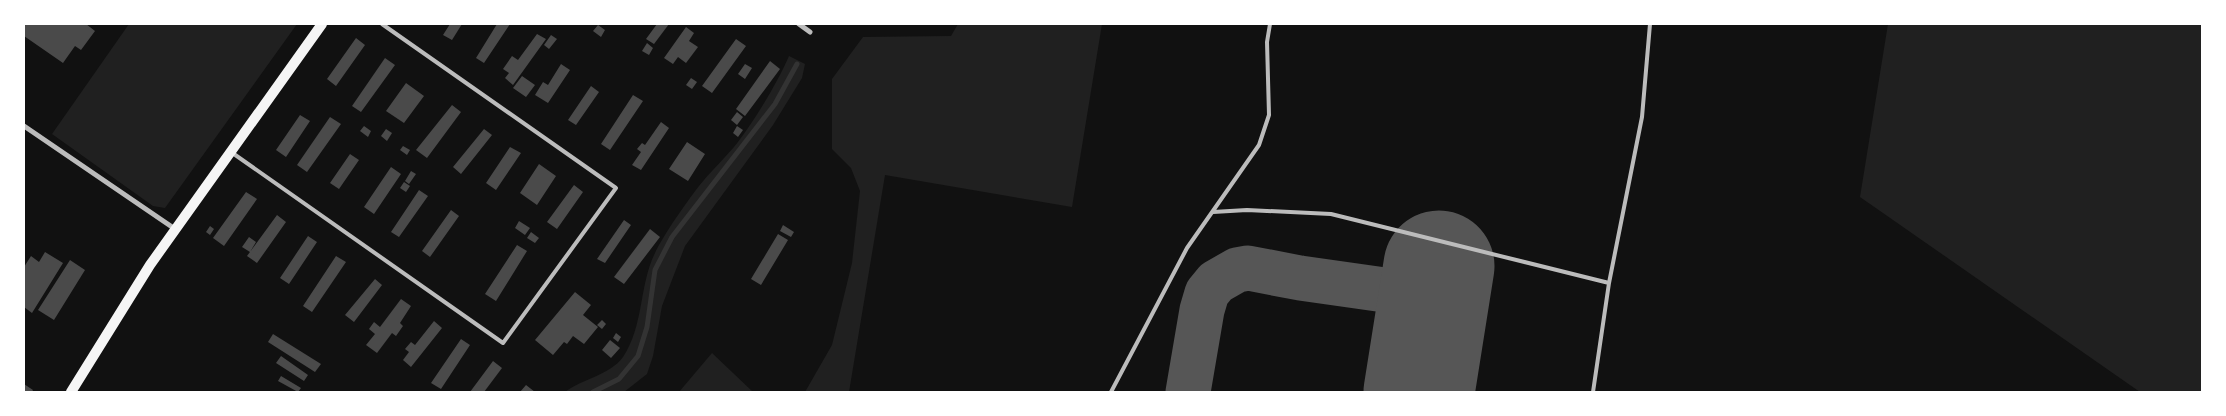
<svg xmlns="http://www.w3.org/2000/svg" width="2226" height="416" font-family="Arial,sans-serif">
  <style>
    .green { fill: #202020 }
    .lines { fill: none; stroke-linecap: round; stroke-linejoin: round }
    .stream { stroke: #333; stroke-width: 5 }
    .taxiway { stroke: #565656; stroke-width: 45 }
    .runway { stroke: #565656; stroke-width: 111 }
    .building { fill: #4a4a4a }
    .service { stroke: #bcbcbc; stroke-width: 4 }
    .minor { stroke: #bcbcbc; stroke-width: 5 }
    .secondary { stroke: #f5f5f5; stroke-width: 10 }
  </style>
  <rect width="100%" height="100%" fill="#111"/>
  <path class="green" d="M129 24H297L165 208 153 206 52 134Z
    M958 24H1102L1072 207 885 175 849 392H805L832 345 852 263 860 191 851 168 832 149V79L863 37 951 36Z
    M1888 24H2202V392H2140L1860 197Z
    M789 56 805 64 802 78 773 125 685 246 662 306 653 356 647 374 624 392H565C582 379 610 375 623 357 644 326 639 285 655 253 664 234 686 203 699 186 710 172 723 160 734 147 753 123 777 84 789 56Z
    M712 353 753 392H679Z"/>
  <g class="lines">
    <path class="stream" d="M593 392 619 379 638 356 647 327 655 270 672 237 775 104 797 64"/>
    <path class="taxiway" d="M1188 392 1202 310 1207 293 1216 282 1237 270 1248 268 1300 278 1434 297"/>
    <path class="runway" d="M1419 392 1439 266"/>
  </g>
  <path class="building" d="M24 24H86L95 31 81 50 75 46 63 63 24 36Z
    M450 24H462L452 40 443 35Z
    M497 24H510L484 63 476 58Z
    M657 24H669L654 44 646 39Z
    M598 25 605 30 601 37 593 31Z
    M686 27 694 33 689 41 698 47 686 63 678 57 673 64 664 58Z
    M537 34 546 39 513 85 505 78 509 73 503 69 512 56 518 60Z
    M551 35 557 39 549 49 544 45Z
    M356 38 365 45 336 86 327 79Z
    M736 39 746 46 712 93 702 86Z
    M647 43 653 48 649 55 642 51Z
    M385 58 395 65 361 112 352 106Z
    M770 61 780 69 745 116 736 109Z
    M561 64 570 70 548 103 535 95 543 82 548 85Z
    M745 64 752 68 745 79 738 74Z
    M522 76 535 85 526 97 513 88Z
    M691 78 697 82 692 89 686 85Z
    M406 83 424 96 404 123 386 111Z
    M591 86 599 92 576 125 568 120Z
    M633 95 643 101 610 150 601 144Z
    M452 105 461 112 427 158 416 150Z
    M737 112 743 117 737 125 731 120Z
    M300 115 310 121 286 157 276 150Z
    M330 117 341 124 307 172 297 165Z
    M661 122 669 128 641 170 632 165 641 152 637 149 642 143 645 145Z
    M364 126 371 131 368 137 360 131Z
    M737 126 743 130 738 137 733 133Z
    M386 129 392 133 387 141 381 136Z
    M484 129 492 135 461 174 453 167Z
    M687 142 705 154 688 181 669 169Z
    M403 146 410 150 407 155 400 150Z
    M510 147 521 153 496 190 486 183Z
    M350 154 359 160 339 189 330 183Z
    M539 164 556 176 537 205 520 193Z
    M391 167 401 174 374 214 364 207Z
    M411 171 416 174 409 184 405 181Z
    M404 182 410 186 406 192 400 188Z
    M574 185 583 192 557 229 547 222Z
    M419 190 428 196 399 237 391 232Z
    M246 192 257 199 224 246 213 238Z
    M451 210 459 216 430 257 422 251Z
    M277 215 286 222 257 263 247 256Z
    M624 220 631 225 605 263 597 259Z
    M519 221 530 228 525 235 515 228Z
    M783 225 794 232 791 237 780 231Z
    M210 226 214 229 210 235 206 232Z
    M650 229 660 237 624 284 614 277Z
    M531 232 539 238 535 243 527 238Z
    M778 234 788 240 761 285 751 279Z
    M308 236 317 242 289 284 280 278Z
    M249 237 256 242 250 252 242 247Z
    M517 245 527 251 496 301 485 294Z
    M45 252 63 263 32 313 24 307V267L31 256 39 262Z
    M336 256 346 262 312 312 303 306Z
    M70 260 85 270 54 320 38 310Z
    M375 279 382 285 354 322 345 315Z
    M575 292 591 305 583 315 598 327 584 344 573 336 567 344 564 342 553 355 535 340Z
    M401 299 411 306 400 323 403 326 396 336 392 333 377 353 366 345 375 334 369 329 374 322 380 327Z
    M602 320 606 324 602 329 597 325Z
    M434 321 442 328 411 367 403 360 409 352 405 349 411 342 415 345Z
    M616 333 621 337 618 342 613 338Z
    M273 334 321 364 315 372 268 342Z
    M461 339 470 345 441 389 431 383Z
    M610 340 620 348 611 358 602 350Z
    M281 356 308 375 304 381 276 363Z
    M493 361 502 368 484 392H470Z
    M281 376 301 388 298 392 278 381Z
    M24 384 33 390 32 392H24Z
    M526 385 535 392H520Z"/>
  <g class="lines">
    <path class="service" d="M231 152 503 343 616 188 382 24
      M1213 212 1247 210 1331 214 1609 283
      M1111 392 1187 248 1259 145 1269 115 1267 42 1270 24
      M1593 392 1609 283 1642 117 1650 24"/>
    <path class="minor" d="M799 24 810 32
      M24 126 175 229"/>
    <path class="secondary" d="M71 392 150 265 322 24"/>
  </g>
  <rect width="2226" height="416" fill="none" stroke="#ffffff" stroke-width="50"/>
</svg>
